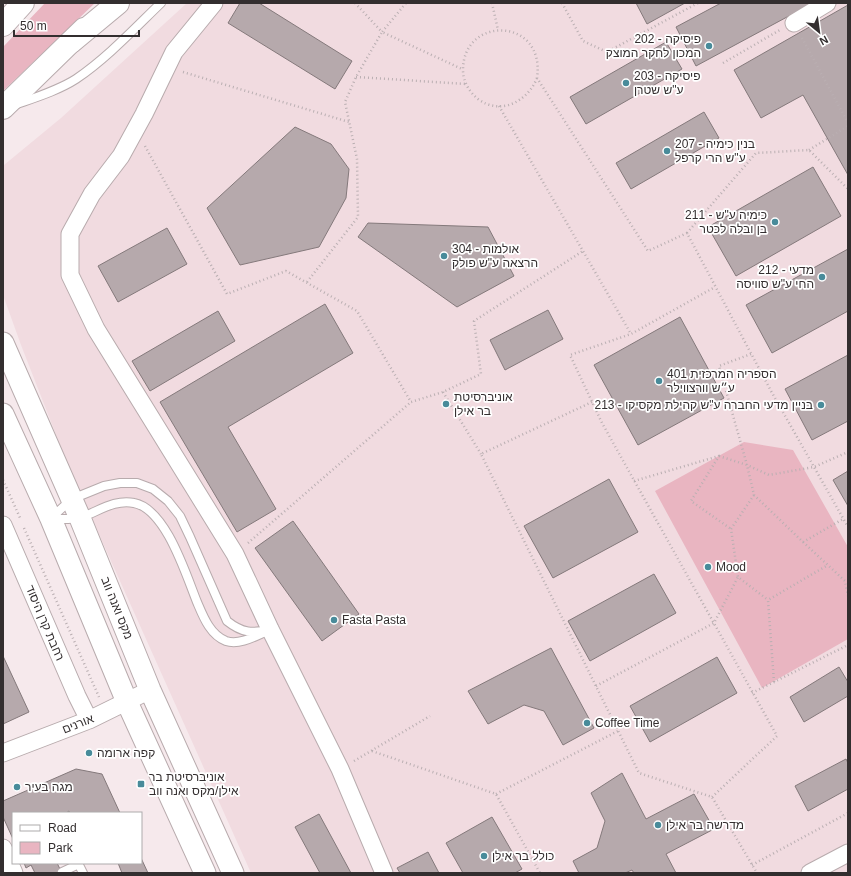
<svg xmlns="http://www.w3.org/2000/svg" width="851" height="876" font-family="Helvetica,'Noto Sans Hebrew',sans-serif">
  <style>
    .built { fill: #f1dbe0 }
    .green { fill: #e9b5c1 }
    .building { fill: #b6a9ac; stroke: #84797b }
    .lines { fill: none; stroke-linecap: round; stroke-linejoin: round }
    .service-casing { stroke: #b8abad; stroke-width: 10 }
    .minor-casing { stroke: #b8abad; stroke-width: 19 }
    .tertiary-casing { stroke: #b8abad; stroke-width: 23 }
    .secondary-casing { stroke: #b8abad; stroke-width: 24 }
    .trunk-casing { stroke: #b8abad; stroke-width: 24 }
    .motorway-casing { stroke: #b8abad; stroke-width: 24 }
    .path { stroke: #baafb2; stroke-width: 2.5; stroke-dasharray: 1 3; stroke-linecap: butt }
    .service { stroke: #fff; stroke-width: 8 }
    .minor { stroke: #fff; stroke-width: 17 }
    .tertiary { stroke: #fff; stroke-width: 21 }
    .secondary { stroke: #fff; stroke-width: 22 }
    .trunk { stroke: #fff; stroke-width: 22 }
    .motorway { stroke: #fff; stroke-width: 22 }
    .poi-dot { fill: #488b9a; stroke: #fff; stroke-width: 1.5 }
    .labels { text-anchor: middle; stroke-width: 3.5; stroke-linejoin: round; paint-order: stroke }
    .poi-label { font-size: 12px; fill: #332e2f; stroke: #fff; text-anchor: start }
    .street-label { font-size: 12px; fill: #332e2f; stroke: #fff }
  </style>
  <rect width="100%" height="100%" fill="#f6e9ec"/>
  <path class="built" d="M187 3H848V873H251L67 463 21 345 3 295 4 165 61 118Z"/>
  <path class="green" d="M45 3H95L3 91V47Z
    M744 442 793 450 848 547V639L762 688 655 491Z"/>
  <path class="building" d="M240 3H259L352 61 335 89 228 23Z
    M636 3H685L647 24Z
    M721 3H813L696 66 676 27Z
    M848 5V175L803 95 761 118 734 70Z
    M666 42 682 69 586 124 570 97Z
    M704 112 719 138 631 189 616 163Z
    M295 127 331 144 349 169 346 198 319 247 240 265 207 208Z
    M813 167 841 216 736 276 708 227Z
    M368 223 488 227 514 276 457 307 358 237Z
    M167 228 187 264 118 302 98 266Z
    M848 249V311L772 353 746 305Z
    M325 304 353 353 228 427 276 509 237 532 160 402Z
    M548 310 563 339 505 370 490 340Z
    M218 311 235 341 150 391 132 361Z
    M680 317 724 398 638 445 594 365Z
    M848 355V421L812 440 785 389Z
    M848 471V506L833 480Z
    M609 479 638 532 553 578 524 526Z
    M293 521 359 614 322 641 255 548Z
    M654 574 676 613 590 661 568 621Z
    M551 648 594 728 563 745 544 711 524 705 488 724 468 691Z
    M3 656 29 712 3 724Z
    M717 657 737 693 650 742 630 706Z
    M839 667 848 682V696L804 722 790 697Z
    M846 759 848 763V789L808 811 795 786Z
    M76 769 102 774 120 813H70L69 811 66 813H13V839L3 817V801Z
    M622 773 646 819 694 794 714 829 666 854 676 873H634L632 870 625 873H579L573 861 597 848 605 821 591 793Z
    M319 814 351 873H320L295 827Z
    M492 817 522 869 515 873H463L446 843Z
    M428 852 439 873H400L397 868Z
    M141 858 148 873H122L118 863H141Z
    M24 863H57L62 873H35L31 865 26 868Z"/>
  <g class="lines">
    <g class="service-casing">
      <path id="service" d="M17 104C37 97 59 90 76 79 107 58 134 29 161 3
        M51 518 72 499 104 486 120 483H137L153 489 168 501 180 516 190 537 227 621C242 633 253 634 270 629
        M51 519C61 519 73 520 82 517 99 511 115 499 134 503 166 509 186 575 197 602 203 616 210 635 226 641 238 645 252 638 263 633
        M78 863 83 873
        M62 872 79 864"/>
    </g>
    <g class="minor-casing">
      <path id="minor" d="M214 3 174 52 144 114 121 156 92 194 70 234V275L96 329 235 554 270 629 340 769 384 873
        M794 23 827 3
        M3 525 77 696 89 720
        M3 753 89 720 150 690
        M3 848 14 873
        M810 873 848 853"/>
    </g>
    <g class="tertiary-casing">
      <path id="tertiary" d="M3 343 80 518 150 690 233 873
        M3 414 51 519 127 702 205 873"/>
    </g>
    <g class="secondary-casing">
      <path id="secondary" d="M3 108 84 29"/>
    </g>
    <g class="trunk-casing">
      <path id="trunk" d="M71 42 118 3"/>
    </g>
    <g class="motorway-casing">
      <path id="motorway" d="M3 25 23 3"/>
    </g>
    <path class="path" d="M355 3 382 32 406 3
      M492 3 498 30
      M562 3 583 41 607 52 698 3
      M802 38 848 123
      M723 63 780 30
      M183 72 349 122
      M356 77 466 84
      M537 78C528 101 501 116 478 99 469 92 463 81 463 70 463 15 546 17 537 78L648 251 687 233 771 391 848 527
      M499 106 631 334
      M145 146 227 294 286 271 357 311 411 402 443 392 481 374 474 321 583 251
      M809 150 848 126
      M687 233 756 153 809 150 848 189
      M307 282 358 217 357 159 345 102 356 77 382 32 462 69
      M751 354 719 366 747 465 769 475 814 467 848 452
      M443 392 481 454
      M592 402 481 454 639 773 712 797 757 873
      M719 456 747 465 754 495 803 542 843 519
      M3 480 21 520
      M634 481 719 456 691 501 731 529
      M754 495 731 529 738 577 768 600
      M24 528 99 697
      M803 542 845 581 848 596
      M248 543 411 402
      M774 682 768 600 828 565
      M596 686 714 623 738 577
      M752 693 848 645
      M372 751 496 794 540 873
      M354 761 430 716
      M496 794 618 731
      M712 797 777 736 602 423 570 355 631 334 715 287
      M752 865 848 813"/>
    <use href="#service" class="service"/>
    <use href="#minor" class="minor"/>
    <use href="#tertiary" class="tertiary"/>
    <use href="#secondary" class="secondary"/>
    <use href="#trunk" class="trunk"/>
    <use href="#motorway" class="motorway"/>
  </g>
  <g class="poi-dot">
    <circle cx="709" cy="46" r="4"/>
    <circle cx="626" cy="83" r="4"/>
    <circle cx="667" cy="151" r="4"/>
    <circle cx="775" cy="222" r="4"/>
    <circle cx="444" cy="256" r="4"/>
    <circle cx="822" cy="277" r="4"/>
    <circle cx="659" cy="381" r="4"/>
    <circle cx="446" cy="404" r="4"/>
    <circle cx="821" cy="405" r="4"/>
    <circle cx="708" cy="567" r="4"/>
    <circle cx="334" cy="620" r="4"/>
    <circle cx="587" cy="723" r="4"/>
    <circle cx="89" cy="753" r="4"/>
    <rect x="137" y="780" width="8" height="8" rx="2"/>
    <circle cx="17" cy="787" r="4"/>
    <circle cx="658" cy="825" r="4"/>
    <circle cx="484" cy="856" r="4"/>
  </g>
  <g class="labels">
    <g class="poi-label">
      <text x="701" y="43" text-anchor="end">202 - פיסיקה<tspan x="701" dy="14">המכון לחקר המוצק</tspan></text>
      <text x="634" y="80">203 - פיסיקה<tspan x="634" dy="14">ע"ש שטרן</tspan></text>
      <text x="675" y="148">207 - בנין כימיה<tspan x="675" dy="14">ע"ש הרי קרפל</tspan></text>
      <text x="767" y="219" text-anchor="end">211 - כימיה ע"ש<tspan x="767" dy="14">בן ובלה לכטר</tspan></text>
      <text x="452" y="253">304 - אולמות<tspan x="452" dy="14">הרצאה ע"ש פולק</tspan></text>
      <text x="814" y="274" text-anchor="end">212 - מדעי<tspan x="814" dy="14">החי ע"ש סוויסה</tspan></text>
      <text x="667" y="378">401 הספריה המרכזית<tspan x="667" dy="14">ע״ש וורצווילר</tspan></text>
      <text x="454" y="401">אוניברסיטת<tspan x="454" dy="14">בר אילן</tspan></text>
      <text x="813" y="409" text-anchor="end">213 - בניין מדעי החברה ע"ש קהילת מקסיקו</text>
      <text x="716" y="571">Mood</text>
      <text x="342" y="624">Fasta Pasta</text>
      <text x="595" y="727">Coffee Time</text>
      <text x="97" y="757">קפה ארומה</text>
      <text x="149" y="781">אוניברסיטת בר<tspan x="149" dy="14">אילן/מקס ואנה ווב</tspan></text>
      <text x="25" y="791">מגה בעיר</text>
      <text x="666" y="829">מדרשה בר אילן</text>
      <text x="492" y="860">כולל בר אילן</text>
    </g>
    <g class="street-label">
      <text transform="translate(117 608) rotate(68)" y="4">מקס ואנה ווב</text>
      <text transform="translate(45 623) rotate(67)" y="4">רחבת קרן היסוד</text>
      <text transform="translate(78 724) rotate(-22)" y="4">אורנים</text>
    </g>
  </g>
  <rect width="851" height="876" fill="none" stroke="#332e2f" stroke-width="8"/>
  <rect x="12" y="812" width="130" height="52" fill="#ffffff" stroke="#adabac"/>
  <rect x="20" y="825" width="20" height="6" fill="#ffffff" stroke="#adabac"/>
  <text x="48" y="832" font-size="12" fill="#332e2f">Road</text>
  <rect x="20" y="842" width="20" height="12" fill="#e9b5c1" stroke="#adabac"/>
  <text x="48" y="852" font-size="12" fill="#332e2f">Park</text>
  <g transform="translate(819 32) rotate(151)" stroke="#ffffff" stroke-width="3" paint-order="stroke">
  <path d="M0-3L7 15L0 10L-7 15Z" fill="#332e2f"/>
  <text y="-6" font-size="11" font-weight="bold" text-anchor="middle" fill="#332e2f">N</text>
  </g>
  <path d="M14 30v6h125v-6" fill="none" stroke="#332e2f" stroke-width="2"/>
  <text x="20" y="30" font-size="12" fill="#332e2f" stroke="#ffffff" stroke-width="3" paint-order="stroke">50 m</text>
</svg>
